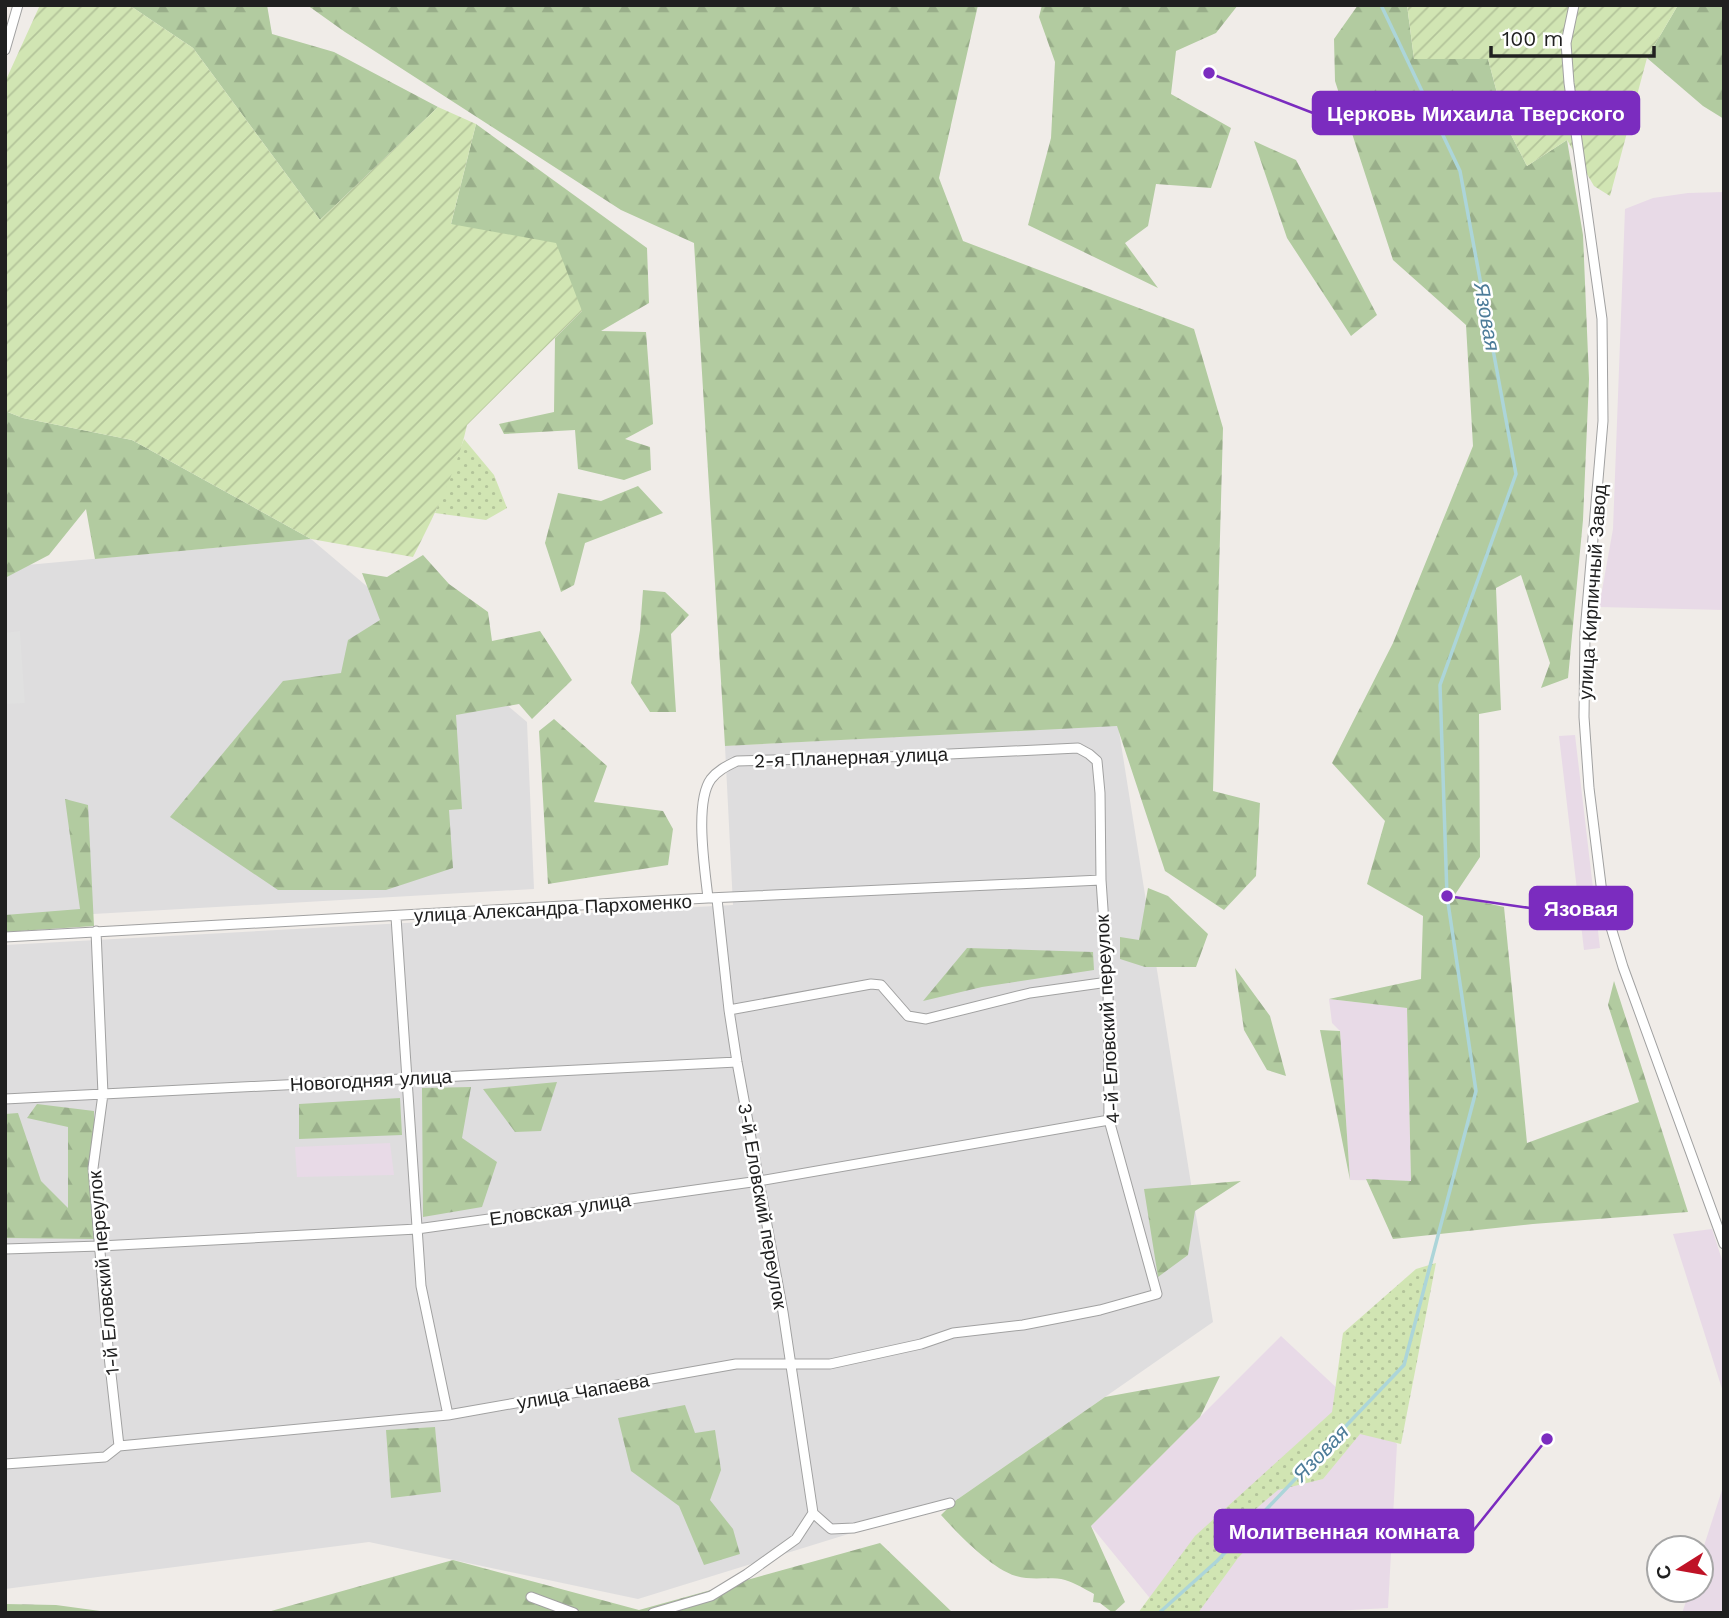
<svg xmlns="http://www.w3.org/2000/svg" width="1729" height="1618" font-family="'Work Sans',sans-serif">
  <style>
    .residential { fill: #deddde }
    .industrial { fill: #e8dae7 }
    .grass { fill: url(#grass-dots) }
    .forest { fill: url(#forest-firs) }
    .garden { fill: url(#garden-furrows) }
    .parking { fill: #e0e0e0 }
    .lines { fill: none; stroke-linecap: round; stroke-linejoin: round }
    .stream { stroke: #acd5d9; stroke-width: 3.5 }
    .minor-casing { stroke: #a1a1a1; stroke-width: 11 }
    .minor { stroke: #fff; stroke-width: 9 }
    .labels { text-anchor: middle; stroke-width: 5; stroke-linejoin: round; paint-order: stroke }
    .street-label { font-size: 19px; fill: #202020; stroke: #fff }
    .water-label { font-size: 21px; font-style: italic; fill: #4d7c99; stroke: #fff }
    .leader { fill: none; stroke: #7b2cbf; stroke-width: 2.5 }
    .callout-dot { fill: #7b2cbf; stroke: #fff; stroke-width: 2.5 }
    .callout { fill: #7b2cbf; stroke: #7b2cbf; stroke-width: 2.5 }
    .callout-label { font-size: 21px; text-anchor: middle; font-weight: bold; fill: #fff }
  </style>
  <defs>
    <pattern id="grass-dots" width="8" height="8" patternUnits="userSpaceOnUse" patternTransform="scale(1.75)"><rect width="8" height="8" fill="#d1e5b3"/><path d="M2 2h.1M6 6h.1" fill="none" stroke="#b3c49a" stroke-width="1.8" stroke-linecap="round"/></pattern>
    <pattern id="forest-firs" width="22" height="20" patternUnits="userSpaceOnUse" patternTransform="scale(1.75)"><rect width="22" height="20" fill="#b2cba0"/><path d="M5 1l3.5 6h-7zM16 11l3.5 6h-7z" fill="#99ae8a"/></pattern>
    <pattern id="garden-furrows" width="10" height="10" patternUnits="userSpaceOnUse" patternTransform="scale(1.75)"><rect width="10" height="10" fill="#d1e5b3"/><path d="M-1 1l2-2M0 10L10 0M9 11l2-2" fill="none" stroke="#b3c49a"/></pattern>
  </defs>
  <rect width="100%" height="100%" fill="#f0ece8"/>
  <path class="residential" d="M311 539 527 722 534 889 5 919V567Z
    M1118 725 1213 1322 955 1501 638 1599 369 1542 5 1589V945L733 905 725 746Z"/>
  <path class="industrial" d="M1724 192V610L1599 607 1613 529 1625 209 1653 198 1688 193Z
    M1575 735 1600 948 1584 950 1559 736Z
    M1329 999 1407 1008 1411 1181 1350 1180 1340 1031 1332 1023Z
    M390 1143 394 1175 297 1177 295 1147Z
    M1712 1229 1724 1266V1395L1673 1234Z
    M1281 1336 1397 1444 1388 1608 1298 1613H1162L1091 1526Z
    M1724 1484V1613H1682L1690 1590H1701V1555Z"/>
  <path class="grass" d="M464 439 494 475 507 508 486 520 435 513Z
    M1436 1263 1401 1444 1360 1434 1323 1479 1278 1490 1244 1519 1257 1538 1238 1558 1198 1613H1138L1195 1536 1332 1412 1343 1333 1416 1269Z"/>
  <path class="forest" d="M129 5H267L272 34 334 52 438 107 320 220 193 48Z
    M307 5H978L939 178 963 241 1194 329 1223 428 1213 791 1260 803 1256 876 1224 910 1165 871 1117 726 725 746 694 243 621 210 345 32Z
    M1042 5H1238L1216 33 1176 51 1171 94 1231 128 1211 188 1156 184 1148 226 1125 243 1158 288 1028 225 1051 138 1055 62 1039 17Z
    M1358 5H1407L1414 59H1488L1505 123 1527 166 1567 140 1583 235 1589 379 1583 520 1568 678 1541 688 1550 663 1521 575 1496 588 1501 710 1479 714 1480 857 1454 896 1504 907 1527 1143 1639 1102 1608 1005 1614 981 1688 1212 1533 1224 1393 1239 1366 1179 1411 1181 1407 1008 1329 999 1421 979 1423 916 1367 884 1385 821 1332 763 1393 643 1473 446 1466 325 1393 260 1335 81 1334 39Z
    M1678 5H1724V119L1703 106 1647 58Z
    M476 124 647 248 649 303 601 331 646 332 653 424 625 439 650 447 651 470 624 480 578 469 575 430 504 434 499 424 554 412 555 338 582 311 451 224Z
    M1254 141 1296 160 1377 315 1351 336 1287 238Z
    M5 411 23 418 132 440 311 539 95 559 86 509 49 555 5 578Z
    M638 486 663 513 585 543 574 585 561 592 545 543 558 493 601 501Z
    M423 555 449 584 488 612 492 641 540 631 572 680 532 719 519 704 456 715 462 809 449 810 453 868 386 890H278L170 817 283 681 341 673 348 640 380 620 362 573 387 577Z
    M643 590 665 592 689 615 671 634 676 712H650L631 683 640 630Z
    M554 719 607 766 594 802 663 811 673 829 668 865 548 884 539 731Z
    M65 799 88 805 94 926 5 932V915L80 909Z
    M1148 888 1168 896 1208 934 1196 967H1145L1120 959V937L1139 940Z
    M967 948 1093 952 1094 970 982 987 923 1001Z
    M1235 968 1270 1016 1286 1076 1267 1070 1244 1030Z
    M1320 1030 1340 1031 1350 1180Z
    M557 1082 541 1131 515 1132 483 1089Z
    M471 1087 462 1138 497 1162 482 1207 423 1217 422 1088Z
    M400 1098 402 1135 299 1139V1104Z
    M37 1104 94 1111V1239L5 1238V1114L18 1113 41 1181 68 1208V1127L27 1118Z
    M1241 1181 1195 1211 1188 1255 1158 1277 1144 1189Z
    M1220 1376 1200 1417 1091 1526 1125 1602 1113 1613 1100 1603 1093 1602 1094 1594C1085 1589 1075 1583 1065 1580 1051 1576 1032 1581 1016 1576 992 1569 959 1535 941 1515L955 1501 1105 1397Z
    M685 1405 695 1433 715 1430 721 1470 710 1500 733 1529 740 1554 704 1565 679 1506 631 1471 618 1418Z
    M435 1427 441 1492 391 1498 386 1430Z
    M880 1543 953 1613H264L453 1560 639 1610Z
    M5 1604 56 1605 115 1613H5Z"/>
  <path class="garden" d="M40 5H129L193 48 320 220 438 107 476 124 451 224 556 243 582 311 467 425C457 471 434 515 413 557L311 539 132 440 23 418 5 411V82Z
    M1407 5H1678L1647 58 1610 196 1594 186 1567 140 1527 166 1505 123 1488 59H1414Z"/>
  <path class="parking" d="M20 631 25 703 5 704V633Z"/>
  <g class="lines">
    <path class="stream" d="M1159 1613 1217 1561 1404 1365 1476 1091 1447 896 1440 685 1516 474 1460 171 1381 5"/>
    <g class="minor-casing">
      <path id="minor" d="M1574 5 1566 43 1569 83 1602 319 1603 421 1585 632 1584 717 1589 788 1603 901 1623 967 1724 1244
        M5 50 18 5
        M717 899 729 1010 737 1062 783 1312 813 1513
        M396 917 421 1286 448 1415
        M96 931 103 1094 93 1168 108 1347 119 1446
        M5 937 708 898 1101 880
        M729 1010 871 984 881 985 908 1016 926 1019 1030 993 1108 982
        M5 1099 737 1062
        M5 1249 100 1246 417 1229 759 1181 1109 1120
        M5 1464 105 1457 119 1446 448 1415 736 1364H830L921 1344 953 1333 1023 1325 1100 1310 1157 1294 1109 1120 1108 982 1101 880 1100 793 1097 761 1089 754 1078 748 886 757 737 761C727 766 718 770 711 779 694 802 705 870 708 898
        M813 1513 831 1529 854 1528 950 1503
        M531 1597 574 1613
        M653 1613 711 1596 747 1574 796 1539 813 1513"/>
    </g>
    <use href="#minor" class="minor"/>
  </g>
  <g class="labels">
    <g class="street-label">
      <text transform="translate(1592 592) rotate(-86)" y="7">улица Кирпичный Завод</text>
      <text transform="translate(851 757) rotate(-2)" y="7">2-я Планерная улица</text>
      <text transform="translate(553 908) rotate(-3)" y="7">улица Александра Пархоменко</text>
      <text transform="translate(1107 1019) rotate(-93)" y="7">4-й Еловский переулок</text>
      <text transform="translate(371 1080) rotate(-3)" y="7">Новогодняя улица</text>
      <text transform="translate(763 1206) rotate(80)" y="7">3-й Еловский переулок</text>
      <text transform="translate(560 1209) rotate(-8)" y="7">Еловская улица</text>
      <text transform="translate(103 1273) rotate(-95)" y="7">1-й Еловский переулок</text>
      <text transform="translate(583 1391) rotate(-10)" y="7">улица Чапаева</text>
    </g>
    <g class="water-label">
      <text transform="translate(1487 317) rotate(80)" y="7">Язовая</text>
      <text transform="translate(1321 1453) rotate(-46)" y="7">Язовая</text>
    </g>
  </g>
  <path class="leader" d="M1209 73L1313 113M1447 896L1530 908M1547 1439L1473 1531"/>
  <g class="callout-dot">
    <circle cx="1209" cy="73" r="7"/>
    <circle cx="1447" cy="896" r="7"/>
    <circle cx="1547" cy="1439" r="7"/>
  </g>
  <g class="callout">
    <rect x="1313" y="92" width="326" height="42" rx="7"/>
    <rect x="1530" y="887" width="102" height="42" rx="7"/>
    <rect x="1215" y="1510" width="258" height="42" rx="7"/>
  </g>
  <g class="callout-label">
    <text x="1476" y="121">Церковь Михаила Тверского</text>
    <text x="1581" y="916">Язовая</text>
    <text x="1344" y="1539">Молитвенная комната</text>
  </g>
  <rect width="1729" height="1618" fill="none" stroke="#202020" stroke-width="14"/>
  <g transform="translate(1680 1569) rotate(259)"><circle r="33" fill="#ffffff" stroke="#a6a6a6" stroke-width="2"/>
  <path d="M0-5L12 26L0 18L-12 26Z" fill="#bf1226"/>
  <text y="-10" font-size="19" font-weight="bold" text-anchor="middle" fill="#202020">С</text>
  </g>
  <path d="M1491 46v10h163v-10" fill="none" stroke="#202020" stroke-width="3.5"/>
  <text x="1502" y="46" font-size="21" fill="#202020" stroke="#ffffff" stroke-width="5" paint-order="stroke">100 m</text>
</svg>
